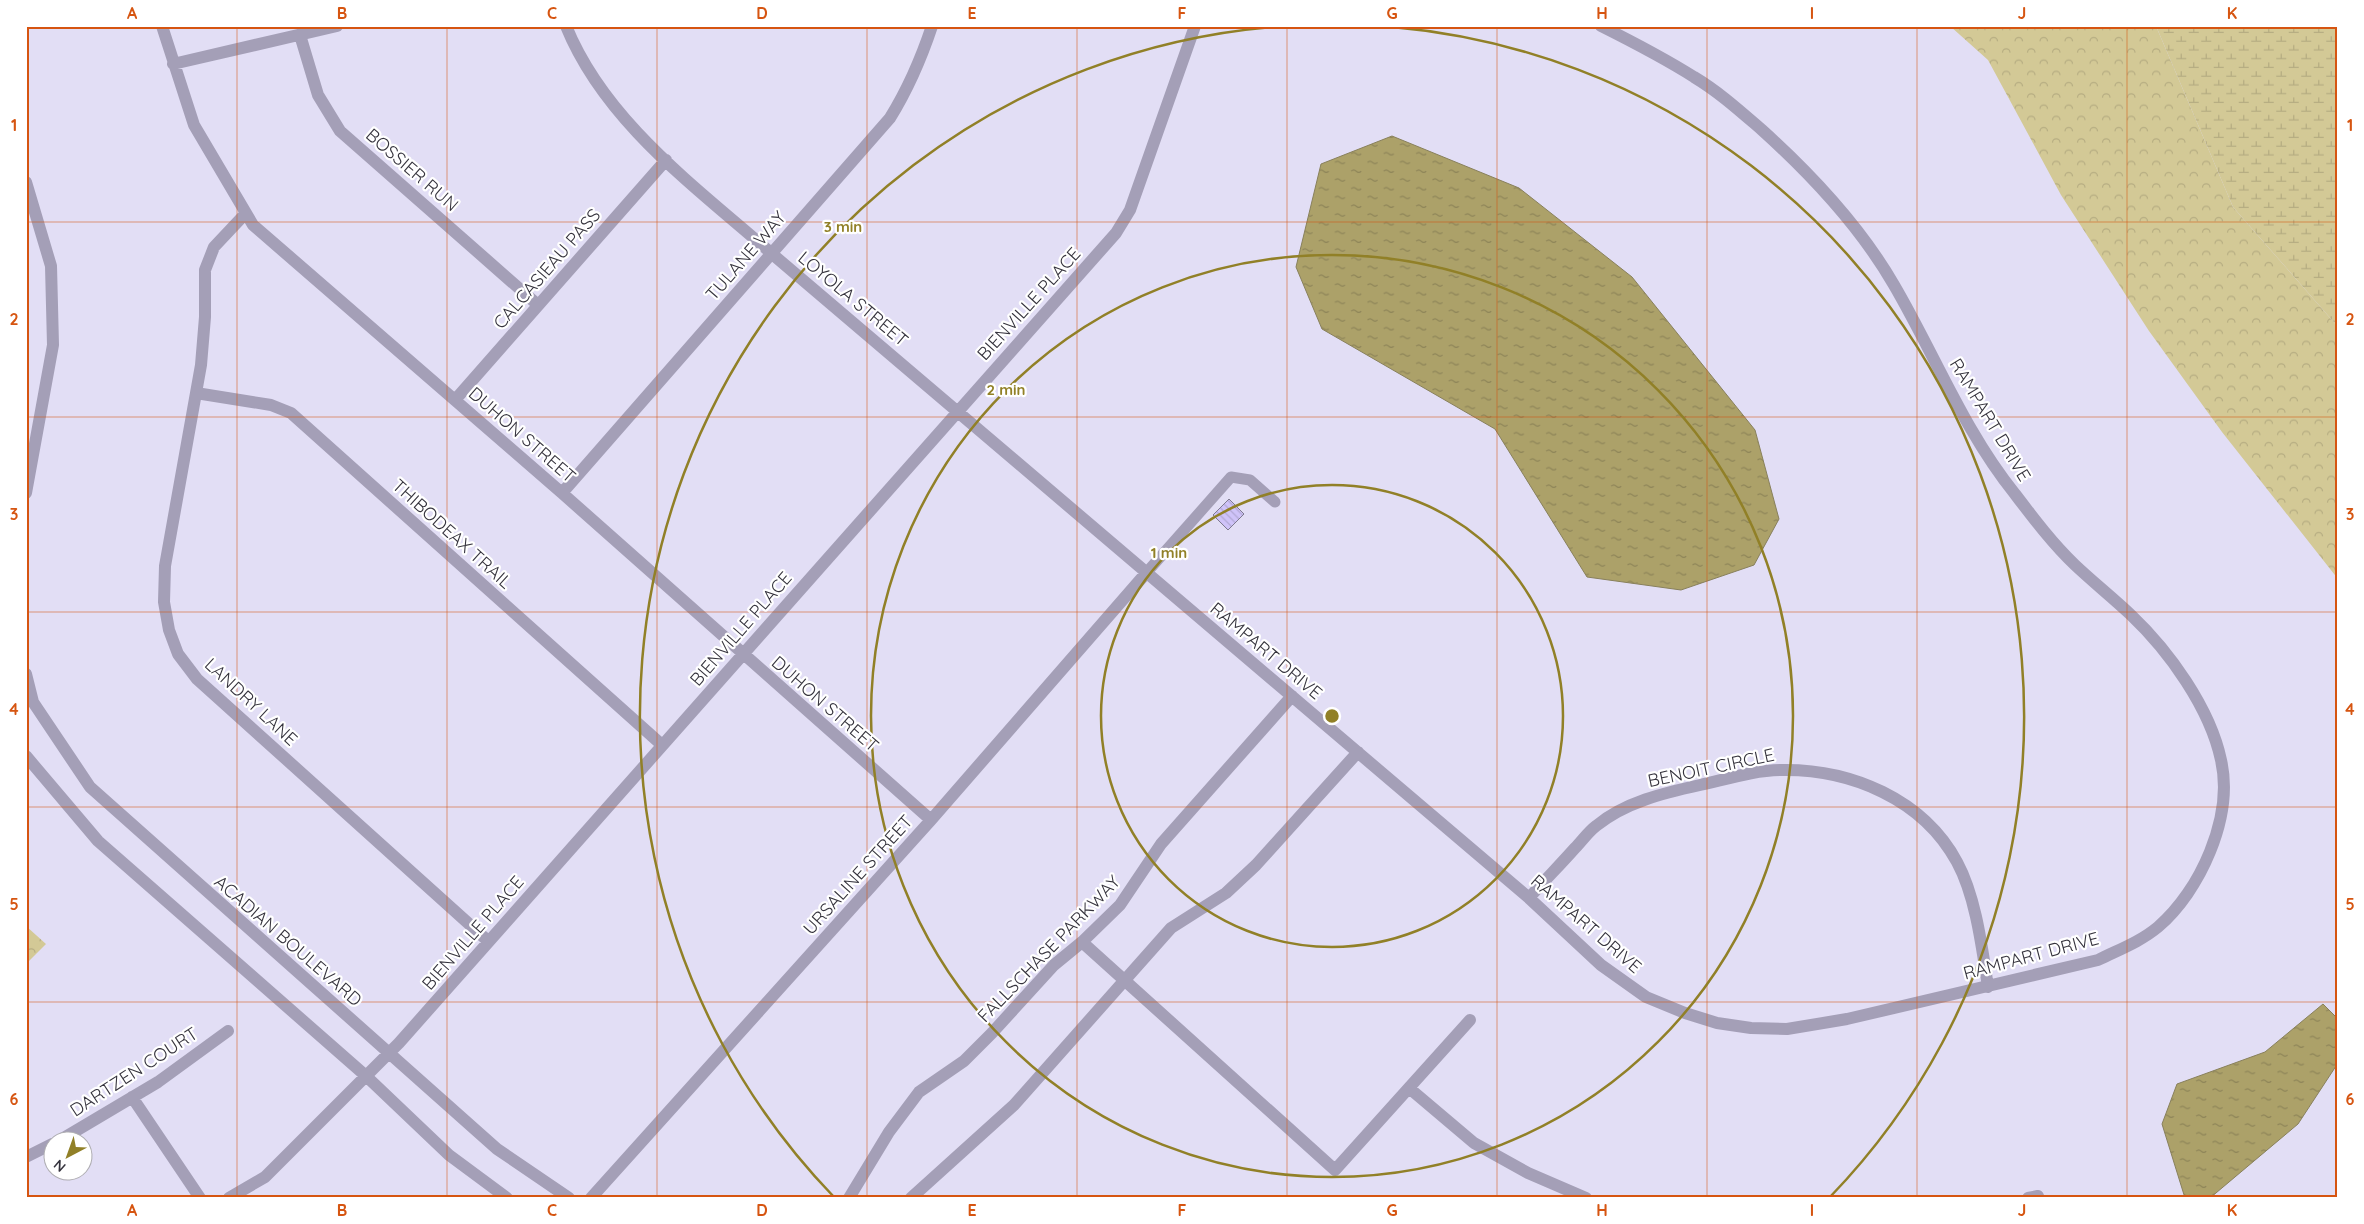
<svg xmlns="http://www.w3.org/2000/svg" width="2364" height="1224" font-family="Quicksand,sans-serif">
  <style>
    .forest { fill: url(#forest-crowns) }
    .wetland { fill: url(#wetland-marsh) }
    .water { fill: url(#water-ripples); stroke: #88805c }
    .building { fill: url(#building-back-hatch); stroke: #7f7b90 }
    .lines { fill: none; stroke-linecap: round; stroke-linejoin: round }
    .service { stroke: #a49fb7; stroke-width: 11 }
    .minor { stroke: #a49fb7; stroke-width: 12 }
    .grid { fill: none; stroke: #d65511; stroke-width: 1; stroke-opacity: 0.55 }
    .ring { fill: none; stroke: #918027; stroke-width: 2.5 }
    .labels { text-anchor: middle; stroke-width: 4.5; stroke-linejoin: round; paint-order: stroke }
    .street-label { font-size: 18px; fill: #35333d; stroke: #fff }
    .centre { fill: #918027; stroke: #fff; stroke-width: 2.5 }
    .ring-label { font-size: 15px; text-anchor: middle; font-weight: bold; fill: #918027; stroke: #fff; stroke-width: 4.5; stroke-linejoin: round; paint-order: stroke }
    .neatline { fill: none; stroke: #d65511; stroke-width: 2 }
    .grid-label { font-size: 16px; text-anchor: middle; font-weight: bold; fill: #d65511 }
  </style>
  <defs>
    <pattern id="forest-crowns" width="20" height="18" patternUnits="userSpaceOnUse" patternTransform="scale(1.25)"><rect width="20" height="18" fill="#d3c996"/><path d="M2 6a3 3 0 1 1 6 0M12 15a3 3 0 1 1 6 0" fill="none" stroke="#b6ad82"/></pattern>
    <pattern id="wetland-marsh" width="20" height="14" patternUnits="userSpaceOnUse" patternTransform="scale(1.25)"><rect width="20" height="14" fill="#d3c996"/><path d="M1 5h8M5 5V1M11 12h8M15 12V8" fill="none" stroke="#b6ad82"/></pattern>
    <pattern id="water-ripples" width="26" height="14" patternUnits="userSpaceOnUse" patternTransform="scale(1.25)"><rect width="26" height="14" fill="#aca169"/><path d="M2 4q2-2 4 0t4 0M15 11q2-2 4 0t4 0" fill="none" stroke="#8d8458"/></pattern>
    <pattern id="building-back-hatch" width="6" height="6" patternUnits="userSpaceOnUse" patternTransform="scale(1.25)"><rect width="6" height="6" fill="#cfc3f9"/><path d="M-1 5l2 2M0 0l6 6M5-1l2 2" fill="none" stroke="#b2a8d6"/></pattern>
  </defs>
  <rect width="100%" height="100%" fill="#e2def5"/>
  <path class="forest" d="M1950 26H2156L2233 207 2338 327V579L2222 432 2149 331 2061 195 1988 60Z
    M26 926 46 944 26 964Z"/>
  <path class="wetland" d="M2156 26H2338V327L2233 207Z"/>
  <path class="water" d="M1392 136 1519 188 1632 277 1755 430 1779 519 1754 565 1681 590 1587 577 1495 429 1322 329 1296 267 1321 164Z
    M2323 1004 2338 1019V1063L2298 1124 2210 1198H2185L2162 1124 2177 1084 2265 1052Z"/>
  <path class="building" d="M1229 499 1244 514 1228 530 1213 515Z"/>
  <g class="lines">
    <path class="service" d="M1147 572 1231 477 1250 480 1275 502"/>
    <path class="minor" d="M162 26 194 125 253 225 562 493 931 820
      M566 26C605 122 696 187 771 253L1529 898 1601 965 1646 997 1685 1013 1717 1023 1751 1028 1787 1029 1847 1019 2098 960C2118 950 2140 942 2158 927 2200 891 2234 817 2221 760 2210 708 2169 651 2131 615 2113 598 2093 582 2075 565 2053 544 2034 519 2015 494 1964 431 1935 355 1894 285 1860 226 1813 176 1762 130 1740 111 1719 92 1694 77 1664 58 1633 42 1601 26
      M300 35 318 95 340 131 538 305
      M173 64 337 26
      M26 182 51 266 53 345 26 493
      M246 213 214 247 205 270V317L201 365 165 566 164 602 169 630 178 654 197 679 488 941
      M196 393 271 405 291 413 662 745
      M455 400 666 160
      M562 493 890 118C908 89 921 59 932 26
      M26 674 33 702 90 787 497 1149 569 1198
      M26 756 98 841 366 1076 449 1155 507 1198
      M1529 898C1544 881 1560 865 1575 848 1582 841 1588 832 1596 826 1625 802 1664 793 1700 785 1727 779 1755 770 1782 770 1851 769 1923 799 1957 862 1976 897 1982 948 1988 987
      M1082 942 1335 1170 1470 1020
      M1409 1088 1474 1143 1528 1173 1586 1198
      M132 1097 200 1198
      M57 1142 158 1082 228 1031
      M26 1157 52 1144
      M229 1198 265 1177 399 1043 1116 233 1130 210 1195 26
      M591 1198 931 820 1147 572
      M849 1198 889 1132 919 1092 964 1061 992 1033 1054 965 1082 942 1120 905 1161 844 1292 696
      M911 1198 1014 1105 1171 928 1226 893 1256 865 1358 752
      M2028 1198 2038 1196"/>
  </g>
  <path class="grid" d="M237 26V1198M447 26V1198M657 26V1198M867 26V1198M1077 26V1198M1287 26V1198M1497 26V1198M1707 26V1198M1917 26V1198M2127 26V1198M26 222H2338M26 417H2338M26 612H2338M26 807H2338M26 1002H2338"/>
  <g class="ring">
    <circle cx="1332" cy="716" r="231"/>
    <circle cx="1332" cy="716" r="461"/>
    <path d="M834 1197A692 692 0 0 1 1272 27M1392 27A692 692 0 0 1 1830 1197"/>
  </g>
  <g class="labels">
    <g class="street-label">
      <text transform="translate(412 170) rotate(41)" y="6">BOSSIER RUN</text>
      <text transform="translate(746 256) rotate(-49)" y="6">TULANE WAY</text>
      <text transform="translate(547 269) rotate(-49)" y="6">CALCASIEAU PASS</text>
      <text transform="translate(853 299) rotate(40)" y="6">LOYOLA STREET</text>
      <text transform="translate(1029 304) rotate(-48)" y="6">BIENVILLE PLACE</text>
      <text transform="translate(1990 420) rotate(59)" y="6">RAMPART DRIVE</text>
      <text transform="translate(522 435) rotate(41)" y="6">DUHON STREET</text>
      <text transform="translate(452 534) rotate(42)" y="6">THIBODEAX TRAIL</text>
      <text transform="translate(741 629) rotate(-49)" y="6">BIENVILLE PLACE</text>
      <text transform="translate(1266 651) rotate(40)" y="6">RAMPART DRIVE</text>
      <text transform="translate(251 702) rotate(43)" y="6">LANDRY LANE</text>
      <text transform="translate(825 704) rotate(41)" y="6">DUHON STREET</text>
      <text transform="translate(1711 768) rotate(-12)" y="6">BENOIT CIRCLE</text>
      <text transform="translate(858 875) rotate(-48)" y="6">URSALINE STREET</text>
      <text transform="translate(1586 924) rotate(41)" y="6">RAMPART DRIVE</text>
      <text transform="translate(473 933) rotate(-49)" y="6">BIENVILLE PLACE</text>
      <text transform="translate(288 941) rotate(41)" y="6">ACADIAN BOULEVARD</text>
      <text transform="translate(1049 949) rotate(-46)" y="6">FALLSCHASE PARKWAY</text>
      <text transform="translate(2031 956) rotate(-15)" y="6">RAMPART DRIVE</text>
      <text transform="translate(134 1072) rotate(-33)" y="6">DARTZEN COURT</text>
    </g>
  </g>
  <circle cx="1332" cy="716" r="8" class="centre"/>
  <g class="ring-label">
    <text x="843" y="232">3 min</text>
    <text x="1006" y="395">2 min</text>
    <text x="1169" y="558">1 min</text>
  </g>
  <rect width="2364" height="1224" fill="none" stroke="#ffffff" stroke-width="55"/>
  <g transform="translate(68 1156) rotate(221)"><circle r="24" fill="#ffffff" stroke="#aeadb1"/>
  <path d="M0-4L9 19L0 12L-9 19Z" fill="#918027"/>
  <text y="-8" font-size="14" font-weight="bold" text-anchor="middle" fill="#35333d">N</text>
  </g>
  <rect x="28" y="28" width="2308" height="1168" class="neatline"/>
  <g class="grid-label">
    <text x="132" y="19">A</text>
    <text x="342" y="19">B</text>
    <text x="552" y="19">C</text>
    <text x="762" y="19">D</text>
    <text x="972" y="19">E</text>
    <text x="1182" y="19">F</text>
    <text x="1392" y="19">G</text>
    <text x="1602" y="19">H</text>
    <text x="1812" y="19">I</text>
    <text x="2022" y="19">J</text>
    <text x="2232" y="19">K</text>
    <text x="14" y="131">1</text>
    <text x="2350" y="131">1</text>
    <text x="14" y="325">2</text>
    <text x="2350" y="325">2</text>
    <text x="14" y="520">3</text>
    <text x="2350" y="520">3</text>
    <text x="14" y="715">4</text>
    <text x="2350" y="715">4</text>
    <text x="14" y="910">5</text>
    <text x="2350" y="910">5</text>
    <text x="14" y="1105">6</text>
    <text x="2350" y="1105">6</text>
    <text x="132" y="1216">A</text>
    <text x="342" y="1216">B</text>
    <text x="552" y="1216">C</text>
    <text x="762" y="1216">D</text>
    <text x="972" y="1216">E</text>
    <text x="1182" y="1216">F</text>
    <text x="1392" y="1216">G</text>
    <text x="1602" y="1216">H</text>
    <text x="1812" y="1216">I</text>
    <text x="2022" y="1216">J</text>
    <text x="2232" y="1216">K</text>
  </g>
</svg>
